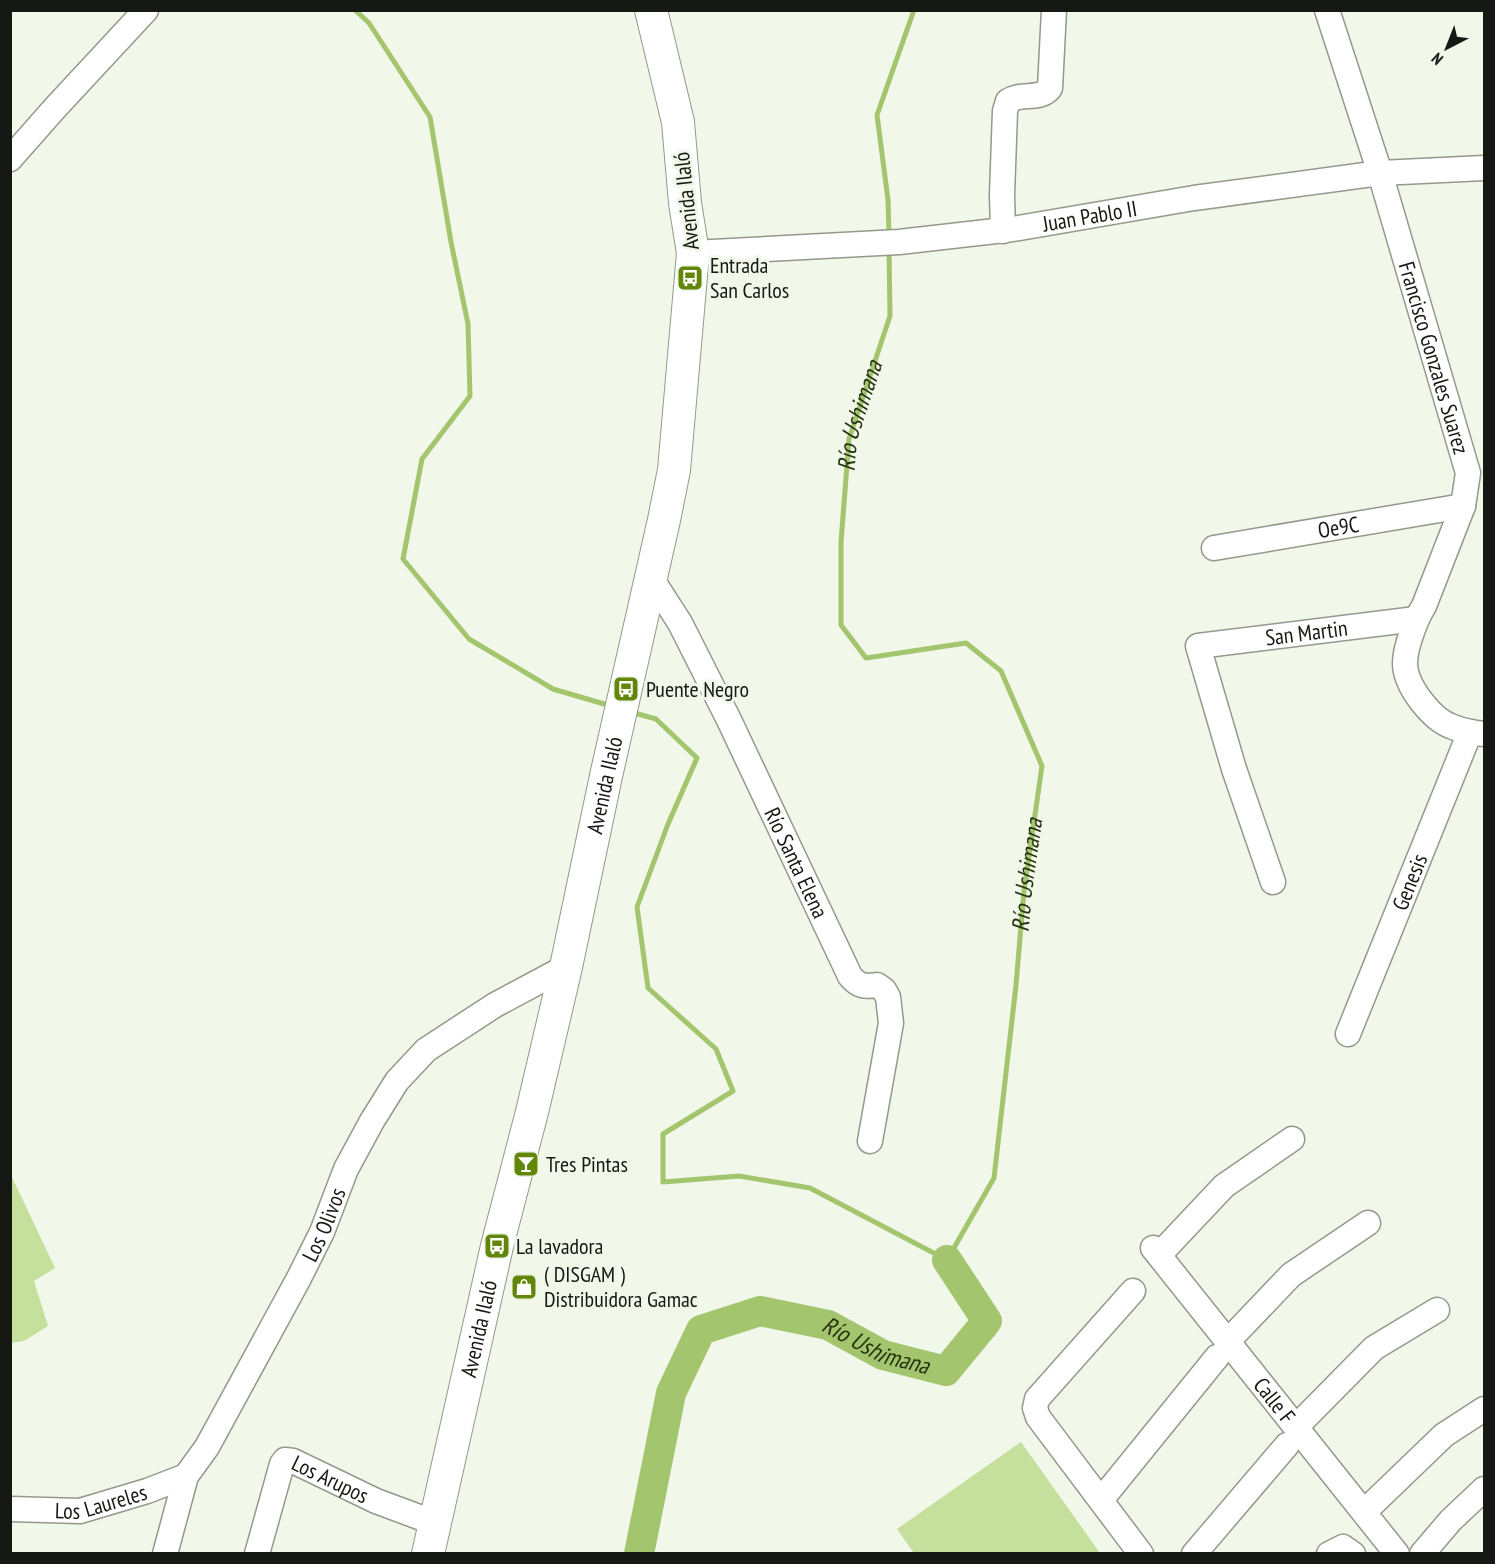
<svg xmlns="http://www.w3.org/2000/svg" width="1495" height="1564" font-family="'PT Sans Narrow',sans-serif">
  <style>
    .green { fill: #c4e09c }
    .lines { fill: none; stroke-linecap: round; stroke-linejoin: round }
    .stream { stroke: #a3c56d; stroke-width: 5 }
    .river { stroke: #a3c56d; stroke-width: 30 }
    .minor-casing { stroke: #93998b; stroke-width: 27 }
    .major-casing { stroke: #93998b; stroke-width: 34 }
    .minor { stroke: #fff; stroke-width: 24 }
    .major { stroke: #fff; stroke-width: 32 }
    .labels { text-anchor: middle; stroke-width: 6; stroke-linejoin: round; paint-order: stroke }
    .street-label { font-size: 22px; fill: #161813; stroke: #f1f7e9 }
    .poi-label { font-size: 22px; fill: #161813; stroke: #f1f7e9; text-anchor: start }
    .water-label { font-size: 24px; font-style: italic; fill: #273410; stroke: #f1f7e9 }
  </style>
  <rect width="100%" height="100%" fill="#f1f7e9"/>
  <path class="green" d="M10 1173 55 1268 34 1281 48 1326 24 1341 11 1343Z
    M1021 1442 1100 1553H914L897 1529Z"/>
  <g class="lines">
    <g class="stream">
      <path d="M355 10 369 23 430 117 451 242 468 324 470 396 422 459 403 559 469 639 553 689 611 706"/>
      <path d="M889 235 888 200 877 115 914 10"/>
      <path id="s1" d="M631 712 656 719 697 758 668 824 637 907 648 988 716 1049 733 1091 663 1134V1182L739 1176 810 1188 947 1260 994 1178 1016 985 1024 891 1042 766 1001 671 966 643 866 658 841 625V542L849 439 890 316 889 248"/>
    </g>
    <path class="river" id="s2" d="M639 1554 671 1393 701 1330 760 1311 828 1325 883 1355 946 1371 987 1321 947 1260"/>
    <g class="minor-casing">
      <g id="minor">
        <path id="s3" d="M1327 10 1380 173 1468 473 1463 506 1424 606C1416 618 1405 648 1405 663 1405 686 1432 720 1453 727 1463 731 1474 733 1484 734"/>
        <path d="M10 159 55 108 146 10"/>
        <path d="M1003 231 1002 195 1005 111 1008 101C1022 92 1040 101 1050 88L1054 10"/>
        <path id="s4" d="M693 253 899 242 1013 229 1194 198 1380 173 1484 168"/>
        <path id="s5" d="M1214 548 1463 506"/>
        <path id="s6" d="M651 578 680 623 729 720 850 976C858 986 865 987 877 985L884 990 888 997 891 1023 870 1141"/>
        <path id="s7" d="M1273 882 1234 769 1198 646 1416 619"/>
        <path id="s8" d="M1348 1034 1470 732"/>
        <path id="s9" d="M1153 1248 1397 1554"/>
        <path d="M1159 1255 1224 1186 1292 1139"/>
        <path d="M1133 1291 1037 1399 1035 1408 1038 1417 1141 1554"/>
        <path d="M1228 1341 1291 1275 1368 1223"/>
        <path d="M1296 1427 1374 1348 1437 1310"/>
        <path d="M1101 1500 1217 1357"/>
        <path id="s10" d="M10 1509 80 1511 147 1491 186 1476"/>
        <path d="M1364 1512 1444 1435 1484 1409"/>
        <path id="s11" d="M165 1554 186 1476 207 1447 299 1278 322 1232 346 1169 372 1121 397 1081 426 1050 495 1005 566 967"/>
        <path id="s12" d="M257 1554 282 1464 285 1460 293 1461 376 1501 435 1523"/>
        <path d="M1194 1554 1287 1445"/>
        <path d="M1329 1554 1343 1547 1353 1554"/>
        <path d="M1422 1554 1451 1520 1484 1489"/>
      </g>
    </g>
    <g class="major-casing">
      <g id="major">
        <path id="s13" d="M428 1554 497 1246 532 1112 566 967 606 776 664 520 674 470 693 253 685 203 678 122 651 10"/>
      </g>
    </g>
    <use href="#minor" class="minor"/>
    <use href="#major" class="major"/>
  </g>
  <defs>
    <g id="bus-square" transform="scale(1.35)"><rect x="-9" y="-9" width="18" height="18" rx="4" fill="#618608" stroke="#f1f7e9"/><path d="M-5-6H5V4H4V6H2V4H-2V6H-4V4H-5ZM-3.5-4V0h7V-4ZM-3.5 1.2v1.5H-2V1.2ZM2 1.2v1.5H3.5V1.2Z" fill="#fff"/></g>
    <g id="bar-square" transform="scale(1.35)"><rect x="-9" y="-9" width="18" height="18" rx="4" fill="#618608" stroke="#f1f7e9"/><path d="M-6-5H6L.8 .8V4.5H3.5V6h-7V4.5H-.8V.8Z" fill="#fff"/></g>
    <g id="shop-square" transform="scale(1.35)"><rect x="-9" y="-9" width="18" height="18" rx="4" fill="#618608" stroke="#f1f7e9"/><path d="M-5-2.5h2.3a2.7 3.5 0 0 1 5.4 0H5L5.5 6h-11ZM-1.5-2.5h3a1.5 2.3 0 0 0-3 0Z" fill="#fff"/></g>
  </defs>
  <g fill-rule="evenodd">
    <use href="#bus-square" x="690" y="278"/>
    <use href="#bus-square" x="626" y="689"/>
    <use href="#bar-square" x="526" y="1164"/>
    <use href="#bus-square" x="497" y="1246"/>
    <use href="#shop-square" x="524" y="1287"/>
  </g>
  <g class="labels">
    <g class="street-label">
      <text transform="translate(686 201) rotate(-96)" y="8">Avenida Ilaló</text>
      <text dy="8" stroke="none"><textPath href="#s4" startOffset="399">Juan Pablo II</textPath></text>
      <text dy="8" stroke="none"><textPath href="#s3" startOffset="364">Francisco Gonzales Suarez</textPath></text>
      <text dy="8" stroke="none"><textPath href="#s5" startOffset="126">Oe9C</textPath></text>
      <text dy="8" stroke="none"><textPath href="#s7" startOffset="357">San Martin</textPath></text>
      <text dy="8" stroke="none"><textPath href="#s13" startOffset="789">Avenida Ilaló</textPath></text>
      <text dy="8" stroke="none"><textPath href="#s6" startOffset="320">Río Santa Elena</textPath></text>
      <text dy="8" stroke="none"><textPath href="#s8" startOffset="164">Genesis</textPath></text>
      <text dy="8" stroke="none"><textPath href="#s11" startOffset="368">Los Olivos</textPath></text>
      <text dy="8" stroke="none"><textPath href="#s13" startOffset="231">Avenida Ilaló</textPath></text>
      <text dy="8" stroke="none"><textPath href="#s9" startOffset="195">Calle F</textPath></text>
      <text dy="8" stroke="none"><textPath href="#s12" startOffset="148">Los Arupos</textPath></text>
      <text dy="8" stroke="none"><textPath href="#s10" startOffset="92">Los Laureles</textPath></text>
    </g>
    <g class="poi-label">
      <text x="710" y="273">Entrada<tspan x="710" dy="25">San Carlos</tspan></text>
      <text x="646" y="697">Puente Negro</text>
      <text x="546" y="1172">Tres Pintas</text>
      <text x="516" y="1254">La lavadora</text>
      <text x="544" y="1282">( DISGAM )<tspan x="544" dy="25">Distribuidora Gamac</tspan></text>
    </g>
    <g class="water-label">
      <text dy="8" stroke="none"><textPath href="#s1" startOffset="1906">Río Ushimana</textPath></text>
      <text dy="8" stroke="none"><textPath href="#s1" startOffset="1294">Río Ushimana</textPath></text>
      <text dy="8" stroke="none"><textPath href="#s2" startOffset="418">Río Ushimana</textPath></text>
    </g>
  </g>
  <rect width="1495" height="1564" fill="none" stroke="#161813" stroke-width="24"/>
  <g transform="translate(1447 48) rotate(222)" stroke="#f1f7e9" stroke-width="4.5" paint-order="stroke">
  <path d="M0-4.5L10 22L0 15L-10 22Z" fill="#161813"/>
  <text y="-9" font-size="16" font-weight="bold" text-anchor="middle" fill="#161813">N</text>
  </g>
</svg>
